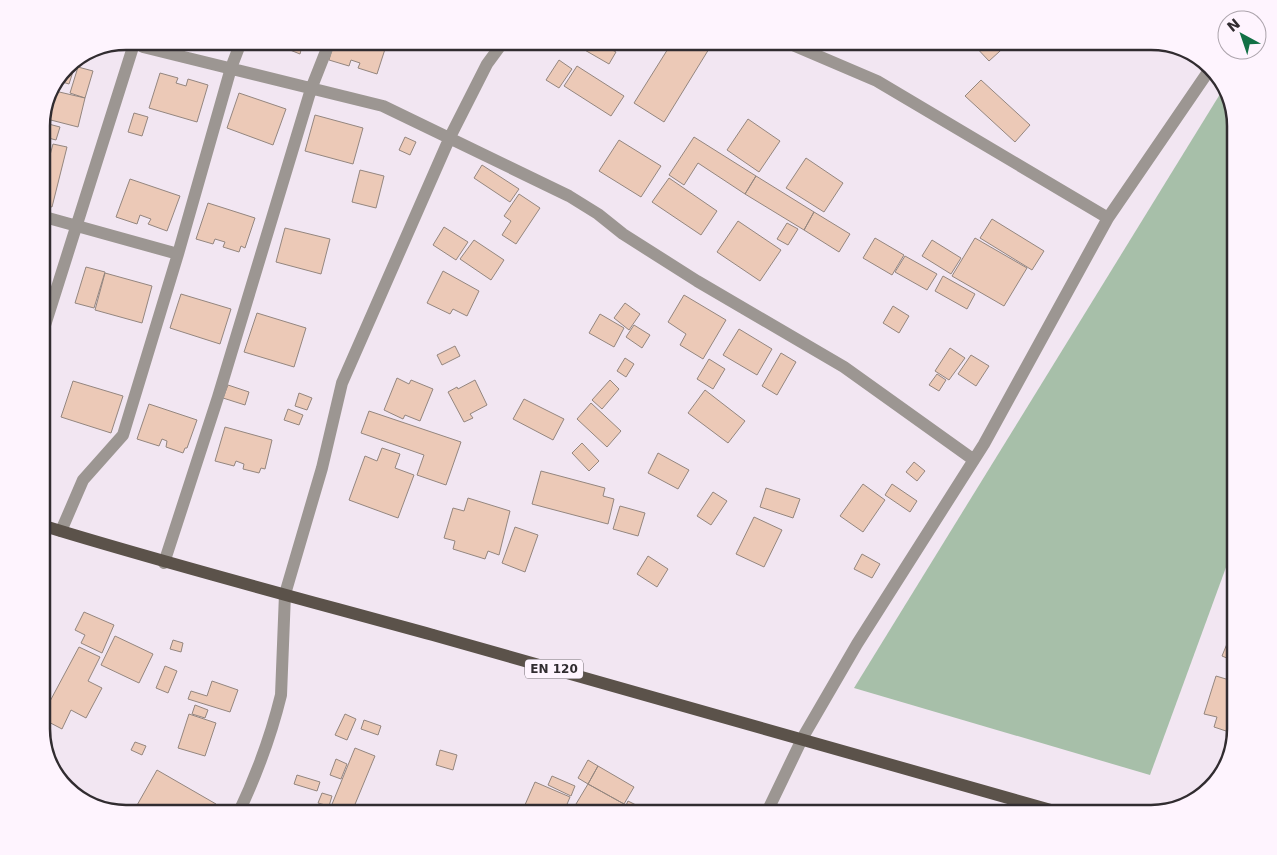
<svg xmlns="http://www.w3.org/2000/svg" width="1277" height="855" font-family="'DejaVu Sans',sans-serif">
  <style>
    .green { fill: #a7bfa9 }
    .building { fill: #ecc9b7; stroke: #94867f }
    .lines { fill: none; stroke-linecap: round; stroke-linejoin: round }
    .minor { stroke: #9c9692; stroke-width: 12 }
    .major { stroke: #5b524a; stroke-width: 12 }
    .labels { text-anchor: middle; stroke-width: 4; stroke-linejoin: round; paint-order: stroke }
    .shield { fill: #fef4fe; stroke: #6e686e; stroke-width: 1 }
    .shield-label { font-size: 12px; font-weight: bold; fill: #312c30 }
    .rim { fill: none; stroke: #312c30; stroke-width: 2.5 }
  </style>
  <rect width="100%" height="100%" fill="#f2e6f2"/>
  <path class="green" d="M1225 86 1236 125V540L1150 775 854 688Z"/>
  <path class="building" d="M975 42H1010L989 61 973 44Z
    M671 44H712L664 122 634 103Z
    M576 45H603L616 52 609 64Z
    M280 46H302L300 54Z
    M333 46H386L377 74 358 68 360 63 351 60 349 66 329 60Z
    M77 59 69 84 59 81 66 66Z
    M559 60 572 69 559 88 546 80Z
    M577 66 624 96 611 116 564 86Z
    M78 67 93 71 85 98 70 93Z
    M160 73 178 78 176 83 186 86 188 79 208 85 197 122 149 108Z
    M981 80 1030 125 1015 142 965 96Z
    M55 91 85 98 78 127 43 118Z
    M239 93 286 109 273 145 227 128Z
    M134 113 148 117 142 136 128 132Z
    M315 115 363 128 353 164 305 151Z
    M748 119 780 141 759 172 727 150Z
    M41 122 60 127 56 140 41 136Z
    M41 137 48 139 45 149 41 148Z
    M405 137 416 142 410 155 399 150Z
    M694 137 756 176 745 194 698 163 684 185 669 175Z
    M619 140 661 166 641 197 599 171Z
    M53 144 67 147 52 207 41 204V189Z
    M41 155 48 157 41 184Z
    M806 158 843 183 824 212 786 188Z
    M482 165 519 189 510 202 474 178Z
    M360 170 384 176 376 208 352 202Z
    M756 176 814 212 804 230 745 194Z
    M669 178 717 211 701 235 652 202Z
    M130 179 180 196 167 231 148 224 151 219 140 215 137 224 116 217Z
    M519 194 540 208 516 244 502 235 511 221 504 216Z
    M208 203 255 218 245 248 241 246 239 252 223 247 225 242 215 239 213 244 196 239Z
    M814 212 850 234 839 252 804 230Z
    M992 219 1044 251 1032 270 980 238Z
    M738 221 781 250 760 281 717 252Z
    M787 223 798 229 788 245 777 239Z
    M444 227 468 242 456 260 433 245Z
    M285 228 330 239 321 274 276 262Z
    M875 238 904 255 892 275 863 258Z
    M975 238 1027 268 1004 306 952 276Z
    M474 240 504 260 491 280 460 259Z
    M932 240 961 258 951 274 922 256Z
    M905 256 937 274 927 290 895 272Z
    M86 267 105 272 94 308 75 303Z
    M443 271 479 291 467 316 453 309 450 314 427 303Z
    M105 273 152 286 142 323 95 310Z
    M943 276 975 294 967 309 935 291Z
    M181 294 231 309 220 344 170 328Z
    M684 295 726 320 703 359 680 345 686 334 668 322Z
    M625 303 640 314 629 330 614 318Z
    M893 306 909 316 899 333 883 323Z
    M257 313 306 328 294 367 244 352Z
    M600 314 624 328 614 347 589 333Z
    M634 325 650 335 642 348 626 337Z
    M739 329 772 349 757 375 723 355Z
    M455 346 460 356 442 365 437 355Z
    M950 348 965 358 949 380 935 371Z
    M781 353 796 362 777 395 762 386Z
    M971 355 989 366 976 386 958 374Z
    M625 358 634 364 626 377 617 371Z
    M709 359 725 369 713 389 697 379Z
    M937 374 946 380 939 391 929 385Z
    M397 378 409 384 411 380 433 389 420 421 405 415 403 419 384 410Z
    M475 380 487 405 470 414 473 418 464 422 448 392 457 387 458 389Z
    M610 380 619 389 602 409 592 400Z
    M73 381 123 396 111 433 61 417Z
    M228 385 249 392 245 405 223 398Z
    M705 390 745 421 728 443 688 413Z
    M299 393 312 398 307 410 295 406Z
    M524 399 564 419 553 440 513 419Z
    M591 403 621 431 607 447 577 419Z
    M149 404 197 420 187 448H185L183 453 166 447 167 441 162 439 159 446 137 439Z
    M288 409 303 415 299 425 284 420Z
    M369 411 461 442 446 485 417 475 424 455 361 433Z
    M225 427 272 440 265 469 261 468 259 473 243 469 244 464 236 461 234 466 215 461Z
    M582 443 599 461 589 471 572 453Z
    M382 448 400 454 395 468 414 475 398 518 349 500 365 456 377 461Z
    M658 453 689 470 678 489 648 473Z
    M914 462 925 471 917 481 906 472Z
    M541 471 605 488 603 496 614 499 608 524 532 504Z
    M863 484 885 500 863 532 840 516Z
    M892 484 917 501 910 512 885 495Z
    M766 488 800 499 793 518 760 507Z
    M713 492 727 501 711 525 697 516Z
    M468 498 510 511 499 555 488 551 485 559 453 549 455 541 444 538 453 508 464 511Z
    M620 506 645 513 638 536 613 529Z
    M754 517 782 530 764 567 736 554Z
    M515 527 538 535 525 572 502 563Z
    M862 554 880 564 872 578 854 569Z
    M648 556 668 569 657 587 637 574Z
    M84 612 114 625 102 653 81 643 85 635 75 630Z
    M1231 634 1236 635V662L1222 656Z
    M115 636 153 654 139 683 101 665Z
    M173 640 183 643 181 652 170 649Z
    M79 647 100 657 88 681 102 688 86 718 71 710 62 729 41 718Z
    M165 666 177 671 168 693 156 688Z
    M1216 676 1236 682V724L1232 733 1214 727 1217 717 1204 714Z
    M212 681 238 690 230 712 188 699 191 691 207 696Z
    M195 705 208 710 205 718 192 714Z
    M189 714 216 723 205 756 178 748Z
    M345 714 356 719 347 740 335 735Z
    M364 720 381 726 378 735 361 729Z
    M135 742 146 746 142 755 131 750Z
    M355 748 375 756 351 814H328Z
    M440 750 457 755 453 770 436 765Z
    M336 759 347 764 341 779 330 775Z
    M588 760 598 766 588 784 578 778Z
    M598 766 634 787 624 804 588 784Z
    M157 770 216 804 210 814H132Z
    M297 775 320 782 317 791 294 784Z
    M552 776 575 786 571 796 548 785Z
    M535 782 570 797 563 814H521Z
    M588 784 624 804 618 814H570Z
    M322 793 332 796 329 806 318 803Z
    M628 801 648 811 647 814H622Z
    M375 806 385 810 384 814H371Z
    M387 808 400 814H385Z"/>
  <g class="lines">
    <path class="minor" d="M788 43 877 81 1108 218
      M143 47 383 106 569 196 598 214 623 234 697 281 844 367 974 460
      M41 216 178 254
      M41 338 133 47
      M61 531 83 480 123 435 178 254 231 68 239 47
      M164 563 218 397 311 89 328 46
      M238 814C256 776 271 736 281 695L285 594 322 468 342 383 450 137 487 64 501 45
      M766 814 803 737 857 644 984 444 1108 218 1210 69"/>
    <path class="major" d="M41 525C171 565 302 599 433 635 644 694 855 753 1065 814"/>
  </g>
  <g class="labels">
    <rect class="shield" x="525" y="659.5" width="58" height="19" rx="4"/>
    <g class="shield-label">
      <text x="554" y="673">EN 120</text>
    </g>
  </g>
  <path d="M0 0H1277V855H0ZM126 50H1151A76 76 0 0 1 1227 126V729A76 76 0 0 1 1151 805H126A76 76 0 0 1 50 729V126A76 76 0 0 1 126 50Z" fill="#fef4fe" fill-rule="evenodd"/>
  <path class="rim" d="M126 50H1151A76 76 0 0 1 1227 126V729A76 76 0 0 1 1151 805H126A76 76 0 0 1 50 729V126A76 76 0 0 1 126 50Z"/>
  <g transform="translate(1242 35) rotate(320)"><circle r="24" fill="#fef4fe" stroke="#aca4ac"/>
  <path d="M0-4L9 19L0 12L-9 19Z" fill="#127045"/>
  <text y="-8" font-size="14" font-weight="bold" text-anchor="middle" fill="#312c30">N</text>
  </g>
</svg>
